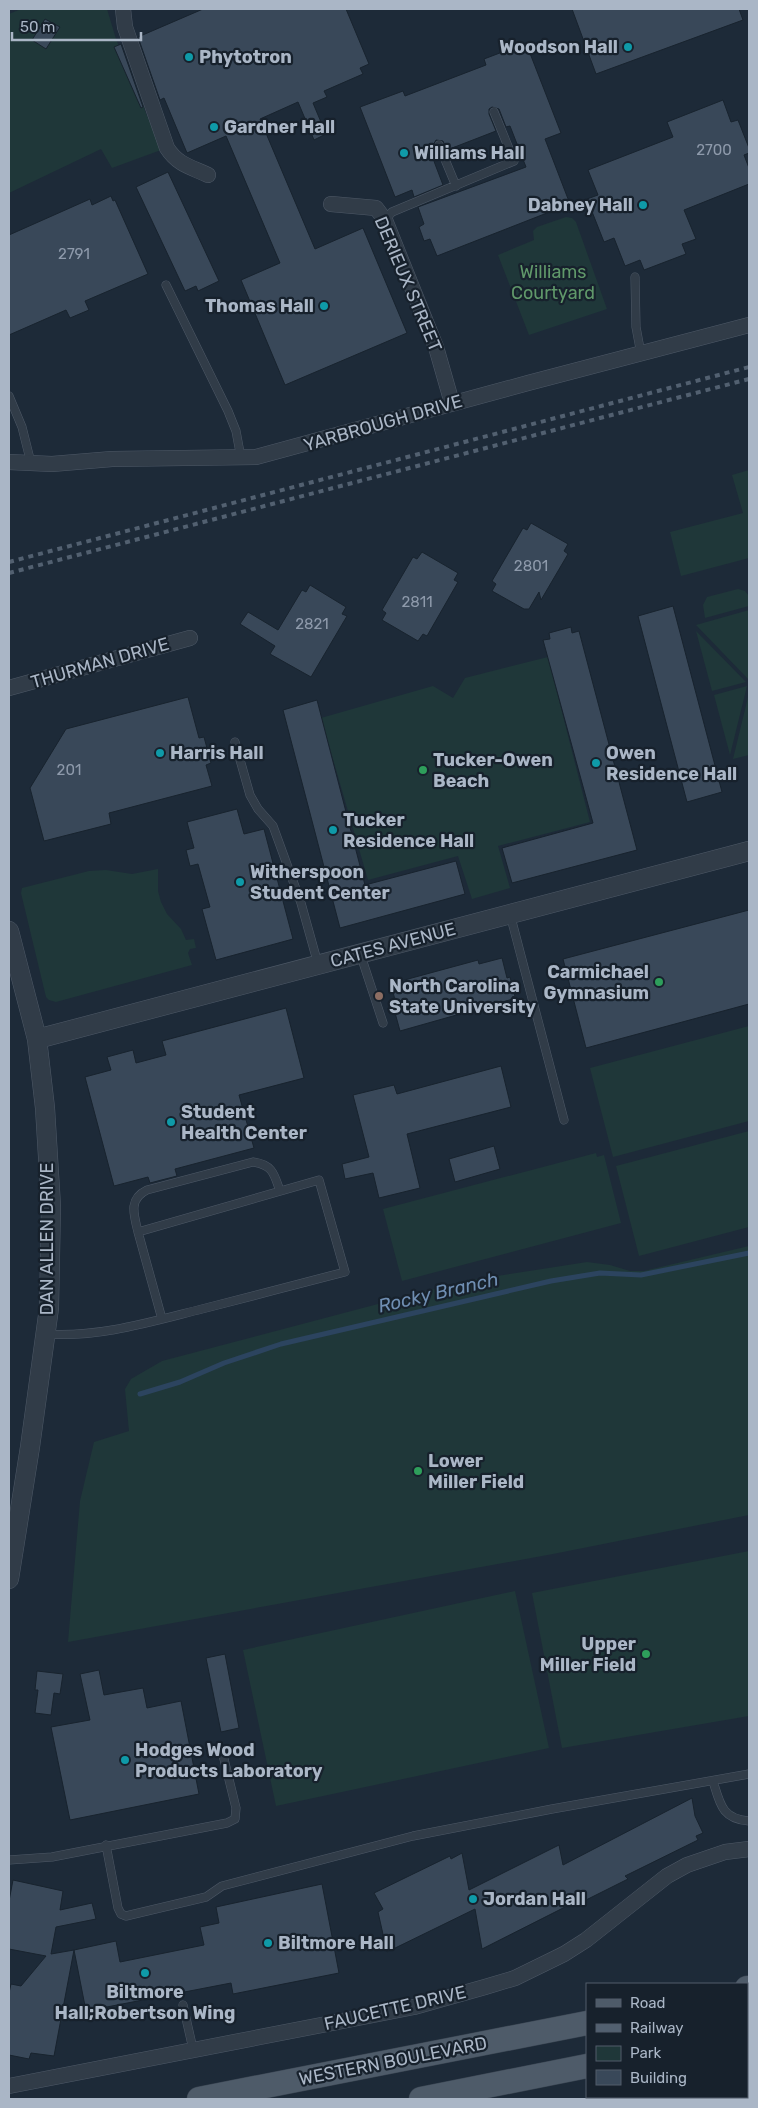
<svg xmlns="http://www.w3.org/2000/svg" width="758" height="2108" font-family="Rubik,sans-serif">
  <style>
    .green { fill: #1f3739 }
    .lines { fill: none; stroke-linecap: round; stroke-linejoin: round }
    .stream { stroke: #2c445f; stroke-width: 5 }
    .building { fill: #394859; stroke: #18232e }
    .service-casing { stroke: #4e5967; stroke-width: 9 }
    .minor-casing { stroke: #4e5967; stroke-width: 16 }
    .tertiary-casing { stroke: #4e5967; stroke-width: 20 }
    .primary-casing { stroke: #3a4552; stroke-width: 25 }
    .service { stroke: #313c48; stroke-width: 8 }
    .minor { stroke: #313c48; stroke-width: 15 }
    .tertiary { stroke: #313c48; stroke-width: 19 }
    .primary { stroke: #4e5b69; stroke-width: 24 }
    .rail { stroke: #526070; stroke-width: 4; stroke-dasharray: 5 5; stroke-linecap: butt }
    .culture-dot { fill: #0f9aa8; stroke: #17212c; stroke-width: 2 }
    .leisure-dot { fill: #2e9e5b; stroke: #17212c; stroke-width: 2 }
    .education-dot { fill: #8d6e63; stroke: #17212c; stroke-width: 2 }
    .labels { text-anchor: middle; stroke-width: 4.5; stroke-linejoin: round; paint-order: stroke }
    .number-label { font-size: 15px; fill: #8e9aab }
    .poi-label { font-size: 18px; font-weight: bold; fill: #aab6c6; stroke: #17212c; text-anchor: start }
    .park-label { font-size: 18px; fill: #60986a; stroke: #17212c }
    .street-label { font-size: 18px; fill: #aab6c6; stroke: #17212c }
    .water-label { font-size: 19px; font-style: italic; fill: #6f8eb2; stroke: #17212c }
  </style>
  <rect width="100%" height="100%" fill="#1d2a38"/>
  <path class="green" d="M21 9H107L116 39 161 150 112 168 101 149 9 193V14Z
    M566 217 572 218 576 222 607 309 529 335 498 255 534 240 533 231 537 227Z
    M749 470V558L681 576 670 532 743 513 732 475Z
    M738 589 745 591 749 596V606L705 618 703 605 707 597Z
    M749 610V675L748 679 696 625Z
    M696 631 746 682 712 691Z
    M548 657 590 822 498 846 510 888 472 899 458 856 368 880 321 718 433 686 453 698 465 678Z
    M747 686 730 755 714 695Z
    M749 693V755L733 759Z
    M158 869V891L161 902 167 914 181 929 186 940 194 939 196 948 190 949 188 953 192 965 56 1002 49 1000 46 997 21 893 22 888 89 871 106 870 132 874Z
    M749 1026V1121L613 1157 590 1068Z
    M749 1131V1227L639 1256 616 1166Z
    M596 1153 597 1157 604 1155 621 1223 402 1281 383 1209Z
    M749 1246V1515L553 1554 68 1642 80 1501 94 1442 129 1431 125 1389 131 1379 162 1361 465 1281 587 1262 610 1265 630 1271H644Z
    M749 1551V1716L562 1748 532 1593Z
    M515 1591 549 1748 276 1806 243 1650Z"/>
  <g class="lines">
    <path class="stream" d="M140 1394 180 1382 224 1363 281 1344 551 1281 600 1273 641 1275 749 1253"/>
  </g>
  <path class="building" d="M203 9H346L369 64 360 68 363 74 324 91 327 97 313 103 326 134 314 140 298 102 260 119 315 249 363 228 407 333 285 385 241 280 280 263 226 136 187 153 164 98 160 100 138 37Z
    M572 9H739L743 20 596 74Z
    M45 19 60 27 46 49 32 40Z
    M526 43 561 133 545 139 570 204 437 256 430 239 424 241 419 227 424 224 418 207 526 167 510 126 506 127 499 109 492 107 489 109V114L496 131 447 150 443 141 436 140 433 145 437 154 432 156 443 185 414 197 412 190 395 197 360 107 403 91 405 96 486 65 484 59Z
    M121 44 143 107 141 108 114 47Z
    M723 100 731 122 738 120 749 148V153L744 155 749 168V184L684 210 696 239 682 244 686 254 644 270 640 260 625 266 614 238 604 242 587 199 598 195 588 170 673 137 667 122Z
    M168 172 219 281 198 291 196 286 185 291 136 187Z
    M111 196 113 201 115 200 148 274 85 301 89 310 70 318 66 310 9 335V235L90 199 92 205Z
    M531 523 568 544 564 551 568 554 541 600 539 592 529 609H524L492 591 496 584 492 581 523 528 527 530Z
    M422 552 458 573 454 580 458 582 427 636 423 634 418 641 382 620 386 613 382 610 413 557 417 559Z
    M310 585 346 607 342 614 347 616 311 677 270 654 275 646 240 624 248 612 278 630 302 590 306 592Z
    M673 606 722 792 687 802 638 616Z
    M571 627 572 633 579 631 637 850 512 883 502 848 593 823 543 640 550 639 549 633Z
    M188 697 199 738 204 737 211 763 206 765 212 786 109 813 111 824 44 841 30 788 66 729Z
    M317 700 365 885 456 861 465 894 340 928 283 710Z
    M237 809 244 834 264 829 293 939 216 960 202 909 210 907 198 864 190 866 186 850 194 848 187 822Z
    M749 910V1004L586 1048 563 959Z
    M502 958 507 978 510 977 515 996 512 997 513 999 400 1031 394 1009 397 1008 392 988 399 986 397 982 478 960 479 964Z
    M286 1008 304 1078 239 1095 254 1148 175 1169 177 1176 150 1183 148 1177 114 1186 85 1077 111 1070 107 1057 133 1050 136 1063 166 1055 162 1041Z
    M501 1066 511 1107 407 1134 420 1188 379 1198 373 1173 345 1179 342 1164 369 1157 353 1095 394 1085 397 1094Z
    M494 1146 500 1169 455 1182 449 1159Z
    M225 1654 239 1728 221 1732 206 1658Z
    M99 1670 104 1695 143 1688 147 1708 181 1701 199 1794 70 1820 51 1727 90 1720 80 1674Z
    M37 1671 63 1674 60 1694 54 1693 51 1715 35 1713 38 1690H35Z
    M692 1798 695 1816 703 1833 696 1836 698 1840 625 1876 628 1879 574 1906 573 1903 482 1949 475 1909 387 1952 378 1912 383 1909 374 1893 450 1856 451 1859 462 1853 469 1890 559 1845 563 1865Z
    M13 1880 63 1891 60 1910 92 1903 96 1919 56 1927 51 1954 74 1950 54 2056 31 2053 29 2059 9 2055V1993L11 1984 21 1986 46 1956 9 1949V1901Z
    M322 1884 339 1973 233 1994 231 1983 86 2011 74 1950 116 1941 120 1962 204 1945 200 1927 219 1923 216 1907Z"/>
  <g class="lines">
    <g class="service-casing">
      <path id="service" d="M439 145 456 186
        M385 220 392 212 514 161 494 112
        M635 277 636 327 641 354
        M166 285 228 411 236 431 241 458
        M9 396 22 427 31 463
        M235 742 250 795 258 809 273 826 301 903 318 964
        M510 914 564 1120
        M360 953 383 1023
        M138 1232C134 1215 128 1199 147 1190L253 1162C273 1165 274 1174 280 1191
        M45 1334C98 1338 150 1322 202 1309 250 1297 297 1284 345 1272L319 1180 138 1232 162 1319
        M713 1781C720 1804 722 1819 749 1821
        M106 1845 118 1908 121 1914 126 1916 206 1897 222 1886 413 1836 552 1809 749 1774
        M9 1860 52 1857 227 1823 235 1819 236 1808 223 1755
        M183 2005 193 2049"/>
    </g>
    <g class="minor-casing">
      <path id="minor" d="M123 9 125 27 167 148C178 165 191 167 208 175
        M331 204 376 208 385 220 436 347 452 403
        M9 462 52 464 112 459 256 457 528 383 749 325
        M9 688 190 638
        M9 2086 414 2007 485 1987 515 1978 564 1954 586 1940 667 1876 687 1865 725 1852 749 1849"/>
    </g>
    <g class="tertiary-casing">
      <path id="tertiary" d="M9 931 37 1039 45 1108 51 1206 49 1308 30 1447 9 1579
        M37 1039 749 851"/>
    </g>
    <g class="primary-casing">
      <path id="primary" d="M747 1988H749
        M747 2032 749 2031
        M199 2099 587 2023
        M421 2099 587 2066"/>
    </g>
    <use href="#service" class="service"/>
    <use href="#minor" class="minor"/>
    <use href="#tertiary" class="tertiary"/>
    <use href="#primary" class="primary"/>
    <path class="rail" d="M9 562 749 367
      M9 573 749 379"/>
  </g>
  <g class="culture-dot">
    <circle cx="628" cy="47" r="5"/>
    <circle cx="189" cy="57" r="5"/>
    <circle cx="214" cy="127" r="5"/>
    <circle cx="404" cy="153" r="5"/>
    <circle cx="643" cy="205" r="5"/>
    <circle cx="324" cy="306" r="5"/>
    <circle cx="160" cy="753" r="5"/>
    <circle cx="596" cy="763" r="5"/>
    <circle cx="333" cy="830" r="5"/>
    <circle cx="240" cy="882" r="5"/>
    <circle cx="171" cy="1122" r="5"/>
    <circle cx="125" cy="1760" r="5"/>
    <circle cx="473" cy="1899" r="5"/>
    <circle cx="268" cy="1943" r="5"/>
    <circle cx="145" cy="1973" r="5"/>
  </g>
  <g class="leisure-dot">
    <circle cx="423" cy="770" r="5"/>
    <circle cx="659" cy="982" r="5"/>
    <circle cx="418" cy="1471" r="5"/>
    <circle cx="646" cy="1654" r="5"/>
  </g>
  <circle class="education-dot" cx="379" cy="996" r="5"/>
  <g class="labels">
    <g class="number-label">
      <text x="714" y="155">2700</text>
      <text x="74" y="259">2791</text>
      <text x="531" y="571">2801</text>
      <text x="417" y="607">2811</text>
      <text x="312" y="629">2821</text>
      <text x="69" y="775">201</text>
    </g>
    <g class="poi-label">
      <text x="618" y="53" text-anchor="end">Woodson Hall</text>
      <text x="199" y="63">Phytotron</text>
      <text x="224" y="133">Gardner Hall</text>
      <text x="414" y="159">Williams Hall</text>
      <text x="633" y="211" text-anchor="end">Dabney Hall</text>
      <text x="314" y="312" text-anchor="end">Thomas Hall</text>
      <text x="170" y="759">Harris Hall</text>
      <text x="606" y="759">Owen<tspan x="606" dy="21">Residence Hall</tspan></text>
      <text x="433" y="766">Tucker-Owen<tspan x="433" dy="21">Beach</tspan></text>
      <text x="343" y="826">Tucker<tspan x="343" dy="21">Residence Hall</tspan></text>
      <text x="250" y="878">Witherspoon<tspan x="250" dy="21">Student Center</tspan></text>
      <text x="649" y="978" text-anchor="end">Carmichael<tspan x="649" dy="21">Gymnasium</tspan></text>
      <text x="389" y="992">North Carolina<tspan x="389" dy="21">State University</tspan></text>
      <text x="181" y="1118">Student<tspan x="181" dy="21">Health Center</tspan></text>
      <text x="428" y="1467">Lower<tspan x="428" dy="21">Miller Field</tspan></text>
      <text x="636" y="1650" text-anchor="end">Upper<tspan x="636" dy="21">Miller Field</tspan></text>
      <text x="135" y="1756">Hodges Wood<tspan x="135" dy="21">Products Laboratory</tspan></text>
      <text x="483" y="1905">Jordan Hall</text>
      <text x="278" y="1949">Biltmore Hall</text>
      <text x="145" y="1998" text-anchor="middle">Biltmore<tspan x="145" dy="21">Hall;Robertson Wing</tspan></text>
    </g>
    <g class="park-label">
      <text x="553" y="278">Williams<tspan x="553" dy="21">Courtyard</tspan></text>
    </g>
    <g class="street-label">
      <text transform="translate(408 284) rotate(67)" y="6">DERIEUX STREET</text>
      <text transform="translate(383 423) rotate(-16)" y="6">YARBROUGH DRIVE</text>
      <text transform="translate(100 663) rotate(-16)" y="6">THURMAN DRIVE</text>
      <text transform="translate(393 945) rotate(-15)" y="6">CATES AVENUE</text>
      <text transform="translate(47 1239) rotate(-90)" y="6">DAN ALLEN DRIVE</text>
      <text transform="translate(395 2008) rotate(-13)" y="6">FAUCETTE DRIVE</text>
      <text transform="translate(393 2061) rotate(-11)" y="6">WESTERN BOULEVARD</text>
    </g>
    <g class="water-label">
      <text transform="translate(438 1292) rotate(-13)" y="7">Rocky Branch</text>
    </g>
  </g>
  <rect width="758" height="2108" fill="none" stroke="#aab6c6" stroke-width="20"/>
  <rect x="586" y="1983" width="162" height="115" fill="#17212c" stroke="#525d6a"/>
  <rect x="596" y="1999" width="25" height="8" fill="#4e5b69" stroke="#525d6a"/>
  <text x="630" y="2008" font-size="15" fill="#aab6c6">Road</text>
  <rect x="596" y="2024" width="25" height="8" fill="#526070" stroke="#525d6a"/>
  <text x="630" y="2033" font-size="15" fill="#aab6c6">Railway</text>
  <rect x="596" y="2046" width="25" height="15" fill="#1f3739" stroke="#525d6a"/>
  <text x="630" y="2058" font-size="15" fill="#aab6c6">Park</text>
  <rect x="596" y="2070" width="25" height="15" fill="#394859" stroke="#525d6a"/>
  <text x="630" y="2083" font-size="15" fill="#aab6c6">Building</text>
  <path d="M12 32v8h129v-8" fill="none" stroke="#aab6c6" stroke-width="2.5"/>
  <text x="20" y="32" font-size="15" fill="#aab6c6" stroke="#17212c" stroke-width="4" paint-order="stroke">50 m</text>
</svg>
